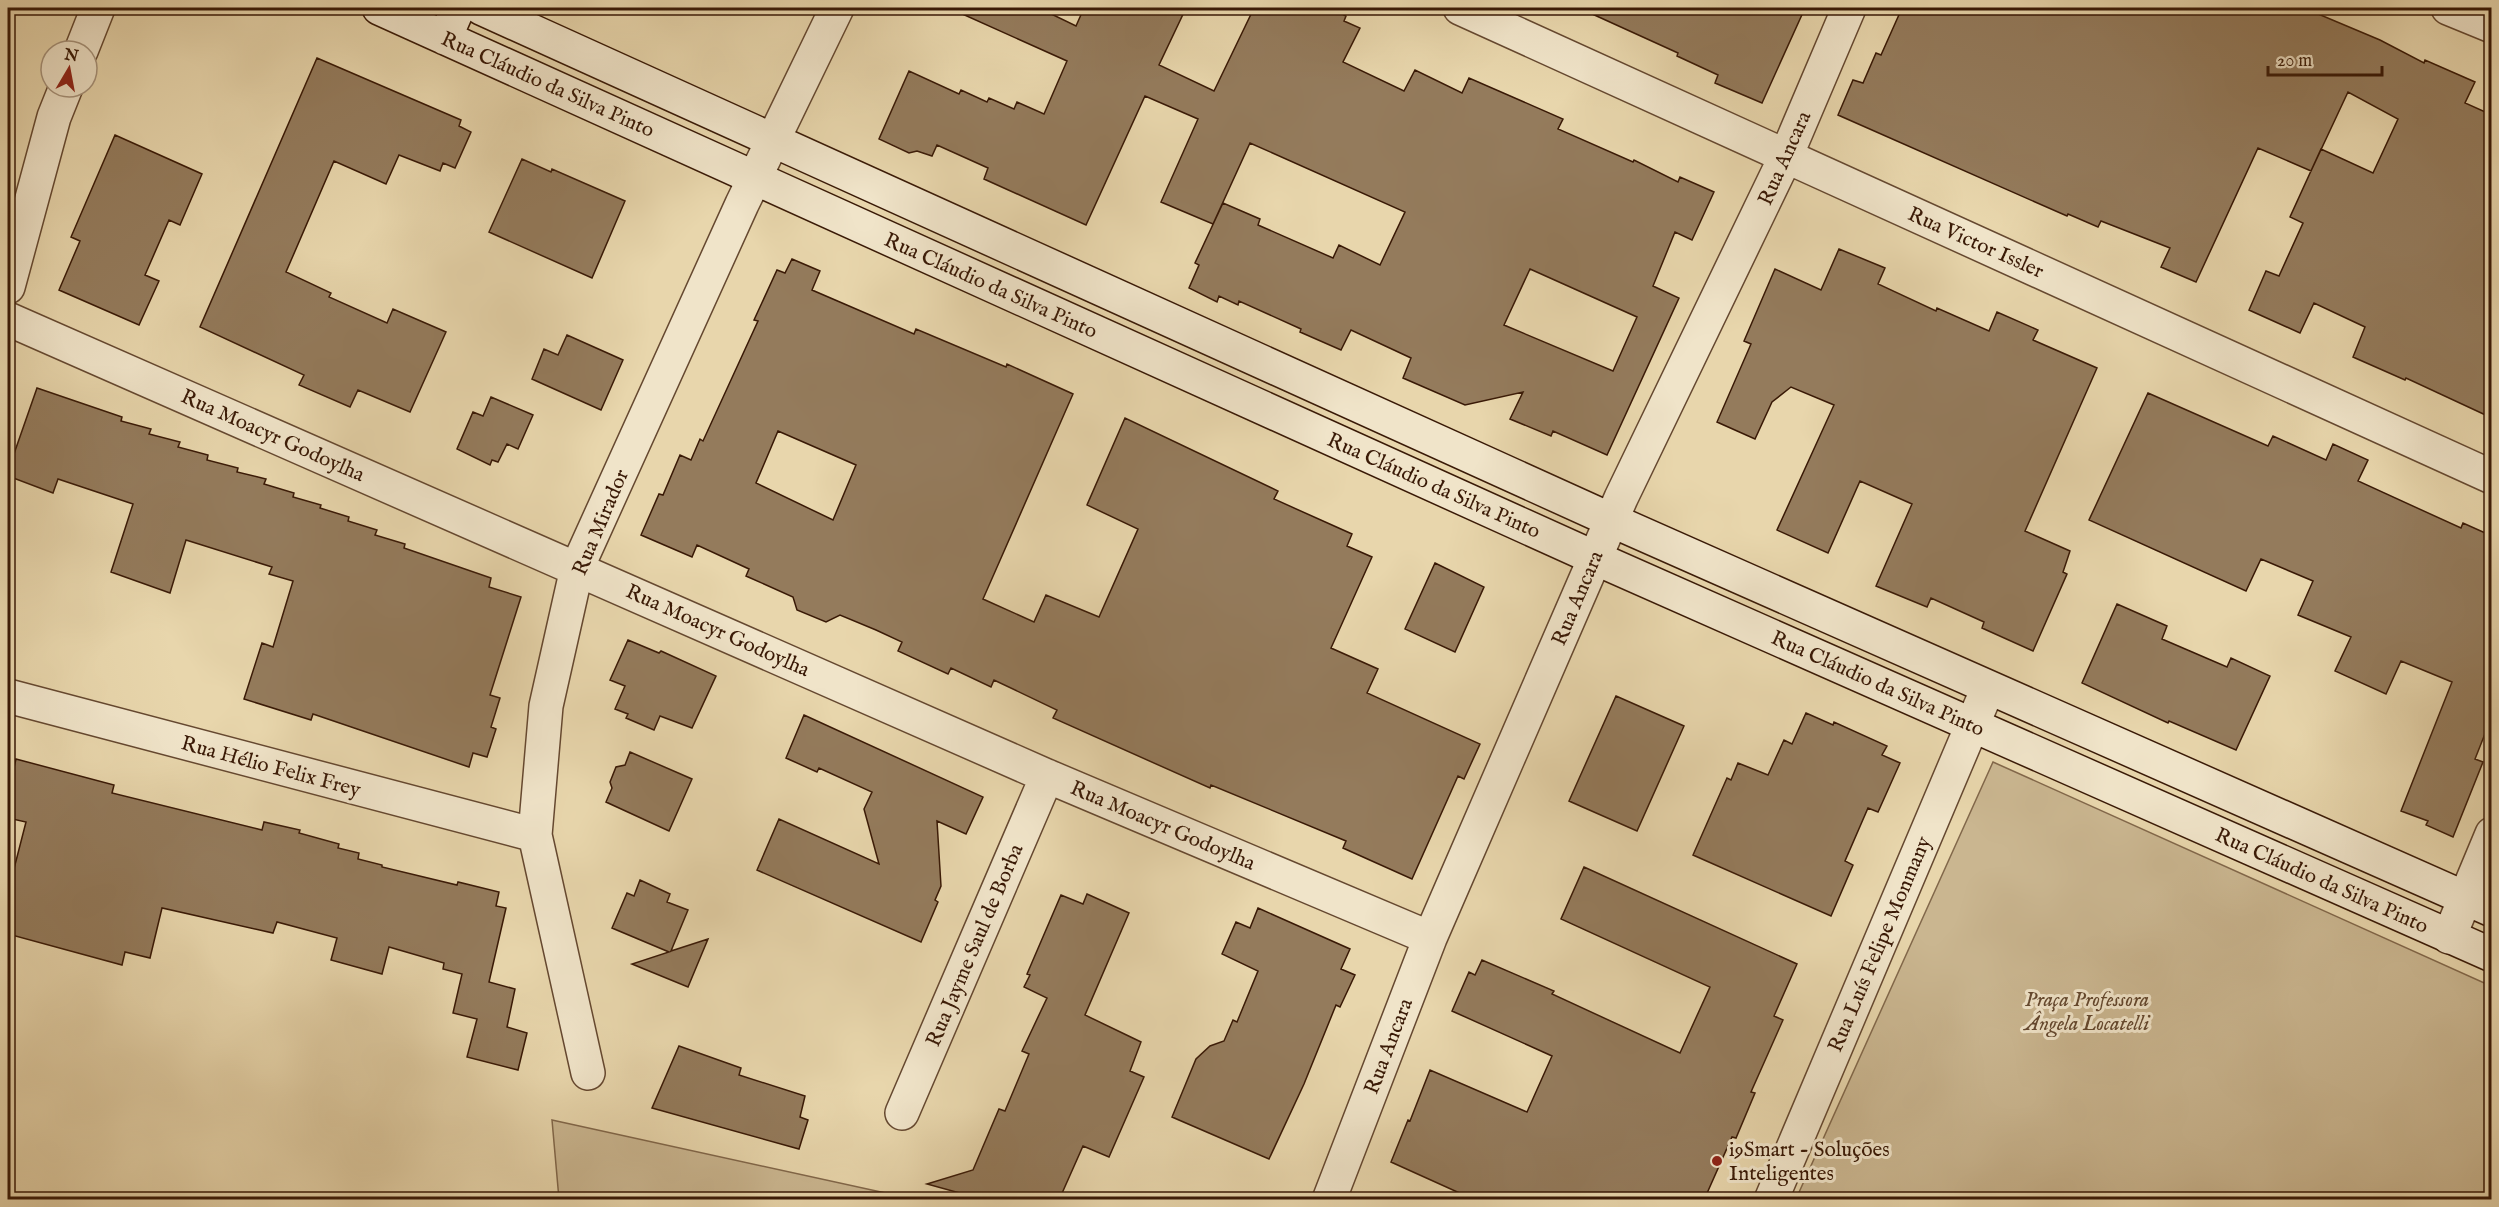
<svg xmlns="http://www.w3.org/2000/svg" width="2499" height="1207" font-family="'IM FELL English',serif">
  <style>
    .green { fill: #cab690; stroke: #82684b; stroke-width: 1.5 }
    .building { fill: #947b5c; stroke: #391906; stroke-width: 1.5; fill-rule: evenodd }
    .lines { fill: none; stroke-linecap: round; stroke-linejoin: round }
    .street-casing { stroke: #654830; stroke-width: 36 }
    .secondary-casing { stroke: #391906; stroke-width: 36 }
    .street { stroke: #f0e4c9; stroke-width: 33 }
    .secondary { stroke: #f0e4c9; stroke-width: 33 }
    .poi-dot { fill: #8f2418; stroke: #f0e4c9; stroke-width: 2 }
    .labels { text-anchor: middle; stroke-width: 6; stroke-linejoin: round; paint-order: stroke }
    .street-label { font-size: 21px; fill: #391906; stroke: #f0e4c9 }
    .park-label { font-size: 21px; font-style: italic; fill: #64482f; stroke: #f0e4c9 }
    .poi-label { font-size: 21px; fill: #391906; stroke: #f0e4c9; text-anchor: start }
  </style>
  <rect width="100%" height="100%" fill="#e8d6ac"/>
  <filter id="stains"><feTurbulence type="fractalNoise" baseFrequency=".00333" numOctaves="4"/><feColorMatrix values="0 0 0 0 .2 0 0 0 0 .09 0 0 0 0 .02 0 0 0 .5 -.17"/></filter>
  <radialGradient id="worn" r=".72"><stop offset=".6" stop-color="#630" stop-opacity="0"/><stop offset="1" stop-color="#630" stop-opacity=".3"/></radialGradient>
  <path class="green" d="M1993 762 2491 986V1199H1796Z
    M552 1120 913 1199H559Z"/>
  <path class="building" d="M949 8H1039L1076 26 1084 8H1186L1159 65 1214 91 1254 8H1330L1346 16 1344 21 1360 28 1343 62 1404 91 1415 70 1462 93 1469 78 1563 119 1558 129 1633 162 1634 160 1678 182 1680 177 1714 192 1692 240 1675 232 1653 286 1679 298 1607 455 1553 431 1551 436 1510 419 1523 392 1465 405 1403 378 1411 358 1351 330 1341 350 1300 332 1301 329 1239 301 1238 305 1219 296 1217 302 1189 288 1199 265 1195 263 1223 203 1260 219 1258 225 1333 258 1339 245 1380 265 1405 212 1250 143 1213 224 1161 202 1198 119 1145 96 1086 225 984 179 988 168 937 145 932 156 917 151 909 153 879 139 909 71 959 94 961 90 987 102 989 98 1014 109 1017 102 1044 114 1067 61ZM1530 269 1637 317 1613 371 1504 325Z
    M1579 8H1805L1762 103 1715 83 1718 75 1677 56 1678 53Z
    M1902 8H2304L2380 40 2424 63 2425 60 2475 82 2465 103 2492 115V418L2406 378 2405 380 2353 357 2365 327 2314 303 2300 333 2249 310 2266 271 2279 276 2303 223 2290 217 2321 149 2373 173 2398 119 2348 92 2311 171 2258 148 2196 282 2161 267 2170 248 2101 221 2098 227 2068 214 2067 216 1838 115 1853 80 1863 83 1876 53 1881 55Z
    M317 58 461 120 459 126 471 132 455 168 443 163 440 171 399 155 386 184 334 161 286 272 331 293 329 297 387 323 393 309 446 332 410 412 358 390 350 407 299 385 304 375 200 327Z
    M115 135 202 174 180 225 169 220 145 275 159 281 139 325 59 290 80 241 71 237Z
    M522 159 551 172 552 169 625 201 592 278 489 232Z
    M1839 249 1885 268 1878 284 1936 311 1937 308 1989 331 1997 312 2038 330 2033 340 2097 368 2025 531 2070 551 2063 572 2067 574 2033 651 1982 628 1984 622 1931 598 1927 607 1876 586 1912 504 1860 481 1828 553 1777 530 1834 405 1791 387 1772 402 1755 439 1717 422 1751 344 1744 341 1775 269 1821 290Z
    M792 259 820 271 812 290 914 334 916 329 1006 367 1007 364 1073 394 983 599 1034 622 1046 595 1099 617 1138 529 1087 505 1125 418 1278 491 1274 499 1352 534 1347 546 1372 557 1331 648 1378 669 1367 693 1480 744 1464 779 1458 776 1412 879 1343 848 1346 841 1211 785 1210 788 1053 718 1057 710 994 680 991 687 951 668 948 674 898 651 902 642 876 630 840 615 826 622 797 610 793 597 746 576 749 569 697 545 692 557 641 535 659 494 663 495 680 455 691 460 700 439 703 441 758 321 754 320 777 270 785 273ZM778 431 856 465 833 520 756 483Z
    M567 335 623 360 601 410 532 379 544 349 558 355Z
    M37 388 122 417 121 421 151 429 149 434 180 442 178 447 208 455 207 460 238 468 237 472 266 479 264 484 294 493 293 497 321 505 320 508 349 517 348 521 377 530 375 535 405 544 404 548 491 578 489 587 521 597 490 695 500 698 491 727 496 729 487 757 473 753 469 767 313 714 311 720 244 699 262 643 273 647 293 581 269 574 272 567 186 540 170 593 111 572 133 504 58 479 53 493 8 476V471Z
    M2148 393 2268 446 2273 436 2326 460 2333 444 2368 460 2358 481 2461 528 2463 523 2492 536V716L2475 759 2483 762 2453 837 2426 825 2428 821 2401 811 2452 682 2401 661 2386 694 2335 671 2351 637 2298 615 2313 581 2261 559 2246 591 2089 520Z
    M491 397 533 415 518 449 507 444 498 462 492 460 490 465 457 449 473 412 483 416Z
    M1435 563 1484 587 1455 652 1405 629Z
    M2117 604 2167 626 2162 639 2227 667 2231 658 2270 676 2236 750 2169 721 2168 723 2082 683Z
    M628 640 659 653 661 651 716 676 692 728 660 716 654 730 626 718 628 714 615 709 625 686 610 680Z
    M1616 696 1684 726 1637 831 1569 801Z
    M1806 713 1833 725 1834 722 1887 746 1882 755 1900 763 1878 812 1868 808 1845 861 1853 865 1831 916 1693 855 1727 778 1731 780 1738 763 1768 775 1784 740 1792 744Z
    M804 715 983 797 966 834 937 821 941 886 935 900 938 902 921 942 757 870 779 819 879 864 864 809 872 792 819 768 817 772 786 758Z
    M630 752 692 779 669 831 606 802 612 788 610 782 616 767 625 765Z
    M16 759 114 785 112 793 262 830 264 822 300 830 299 833 339 844 338 848 359 853 358 859 382 865V867L457 885 458 882 499 892 496 906 506 908 489 982 515 989 507 1027 527 1033 518 1070 467 1057 477 1019 453 1013 462 974 443 969 444 963 389 947 382 974 331 960 337 938 277 922 273 933 162 908 150 958 125 952 122 965 8 934V892L26 822 8 818V792Z
    M1584 867 1797 964 1774 1016 1783 1020 1751 1092 1755 1093 1736 1138 1732 1137 1704 1200H1475L1391 1162 1408 1120 1410 1121 1430 1070 1527 1112 1552 1056 1452 1011 1469 972 1475 975 1482 960 1554 991 1552 994 1680 1053 1710 987 1561 919Z
    M640 880 670 894 667 902 688 910 671 951 708 939 688 987 632 964 669 952 612 928 627 893 634 896Z
    M1087 894 1129 913 1085 1015 1141 1042 1130 1071 1144 1077 1109 1157 1083 1146 1059 1200H985L927 1184 973 1170 999 1109 1005 1111 1029 1054 1022 1051 1047 998 1024 987 1030 975 1027 974 1061 895 1083 904Z
    M1258 908 1350 949 1341 969 1355 975 1340 1007 1336 1005 1304 1084 1269 1159 1172 1117 1196 1059 1210 1046 1224 1041 1233 1020 1237 1022 1258 971 1222 954 1236 922 1250 928Z
    M679 1046 741 1068 739 1075 805 1096 800 1117 808 1120 799 1149 652 1108Z"/>
  <g class="lines">
    <g class="street-casing">
      <path id="street" d="M1460 8 2492 477
        M2448 8 2492 26
        M81 51 98 8
        M8 287 54 117 66 87
        M8 319 1047 776 1430 938
        M8 696 535 835
        M2449 937 2492 834
        M588 1073 535 835 546 706 577 568 742 204 837 8
        M902 1113 1047 776
        M1329 1200 1430 938 1595 558 1621 498 1786 156 1849 8
        M1771 1200 1988 688"/>
    </g>
    <g class="secondary-casing">
      <path id="secondary" d="M379 8 1595 558 2492 955
        M481 8 1611 520 2492 910
        M445 38 458 8"/>
    </g>
    <use href="#street" class="street"/>
    <use href="#secondary" class="secondary"/>
  </g>
  <circle class="poi-dot" cx="1717" cy="1161" r="6"/>
  <g class="labels">
    <g class="street-label">
      <text transform="translate(548 84) rotate(24)" y="7">Rua Cláudio da Silva Pinto</text>
      <text transform="translate(1784 158) rotate(-66)" y="7">Rua Ancara</text>
      <text transform="translate(1976 242) rotate(24)" y="7">Rua Victor Issler</text>
      <text transform="translate(991 285) rotate(24)" y="7">Rua Cláudio da Silva Pinto</text>
      <text transform="translate(273 435) rotate(24)" y="7">Rua Moacyr Godoylha</text>
      <text transform="translate(1434 485) rotate(24)" y="7">Rua Cláudio da Silva Pinto</text>
      <text transform="translate(600 522) rotate(-67)" y="7">Rua Mirador</text>
      <text transform="translate(1577 598) rotate(-67)" y="7">Rua Ancara</text>
      <text transform="translate(718 630) rotate(24)" y="7">Rua Moacyr Godoylha</text>
      <text transform="translate(1878 683) rotate(24)" y="7">Rua Cláudio da Silva Pinto</text>
      <text transform="translate(271 766) rotate(15)" y="7">Rua Hélio Felix Frey</text>
      <text transform="translate(1163 825) rotate(23)" y="7">Rua Moacyr Godoylha</text>
      <text transform="translate(2322 880) rotate(24)" y="7">Rua Cláudio da Silva Pinto</text>
      <text transform="translate(1879 944) rotate(-67)" y="7">Rua Luís Felipe Monmany</text>
      <text transform="translate(974 945) rotate(-67)" y="7">Rua Jayme Saul de Borba</text>
      <text transform="translate(1388 1046) rotate(-69)" y="7">Rua Ancara</text>
    </g>
    <g class="park-label">
      <text x="2087" y="1006">Praça Professora<tspan x="2087" dy="24">Ângela Locatelli</tspan></text>
    </g>
    <g class="poi-label">
      <text x="1729" y="1156">i9Smart - Soluções<tspan x="1729" dy="24">Inteligentes</tspan></text>
    </g>
  </g>
  <rect width="2499" height="1207" fill="none" stroke="#e8d6ac" stroke-width="30"/>
  <rect x="9" y="9" width="2481" height="1189" fill="none" stroke="#391906" stroke-width="3"/>
  <rect x="15" y="15" width="2469" height="1177" fill="none" stroke="#391906" stroke-width="1.5"/>
  <g transform="translate(69 69) rotate(10)"><circle r="28" fill="#f0e4c9" stroke="#a7937b" stroke-width="1.5"/>
  <path d="M0-4.5L10 22L0 15L-10 22Z" fill="#8f2418"/>
  <text y="-9" font-size="16" font-weight="bold" text-anchor="middle" fill="#391906">N</text>
  </g>
  <path d="M2268 66v9h114v-9" fill="none" stroke="#391906" stroke-width="3"/>
  <text x="2277" y="66" font-size="18" fill="#391906" stroke="#f0e4c9" stroke-width="4.5" paint-order="stroke">20 m</text>
  <rect width="100%" height="100%" filter="url(#stains)"/>
  <rect width="100%" height="100%" fill="url(#worn)"/>
</svg>
